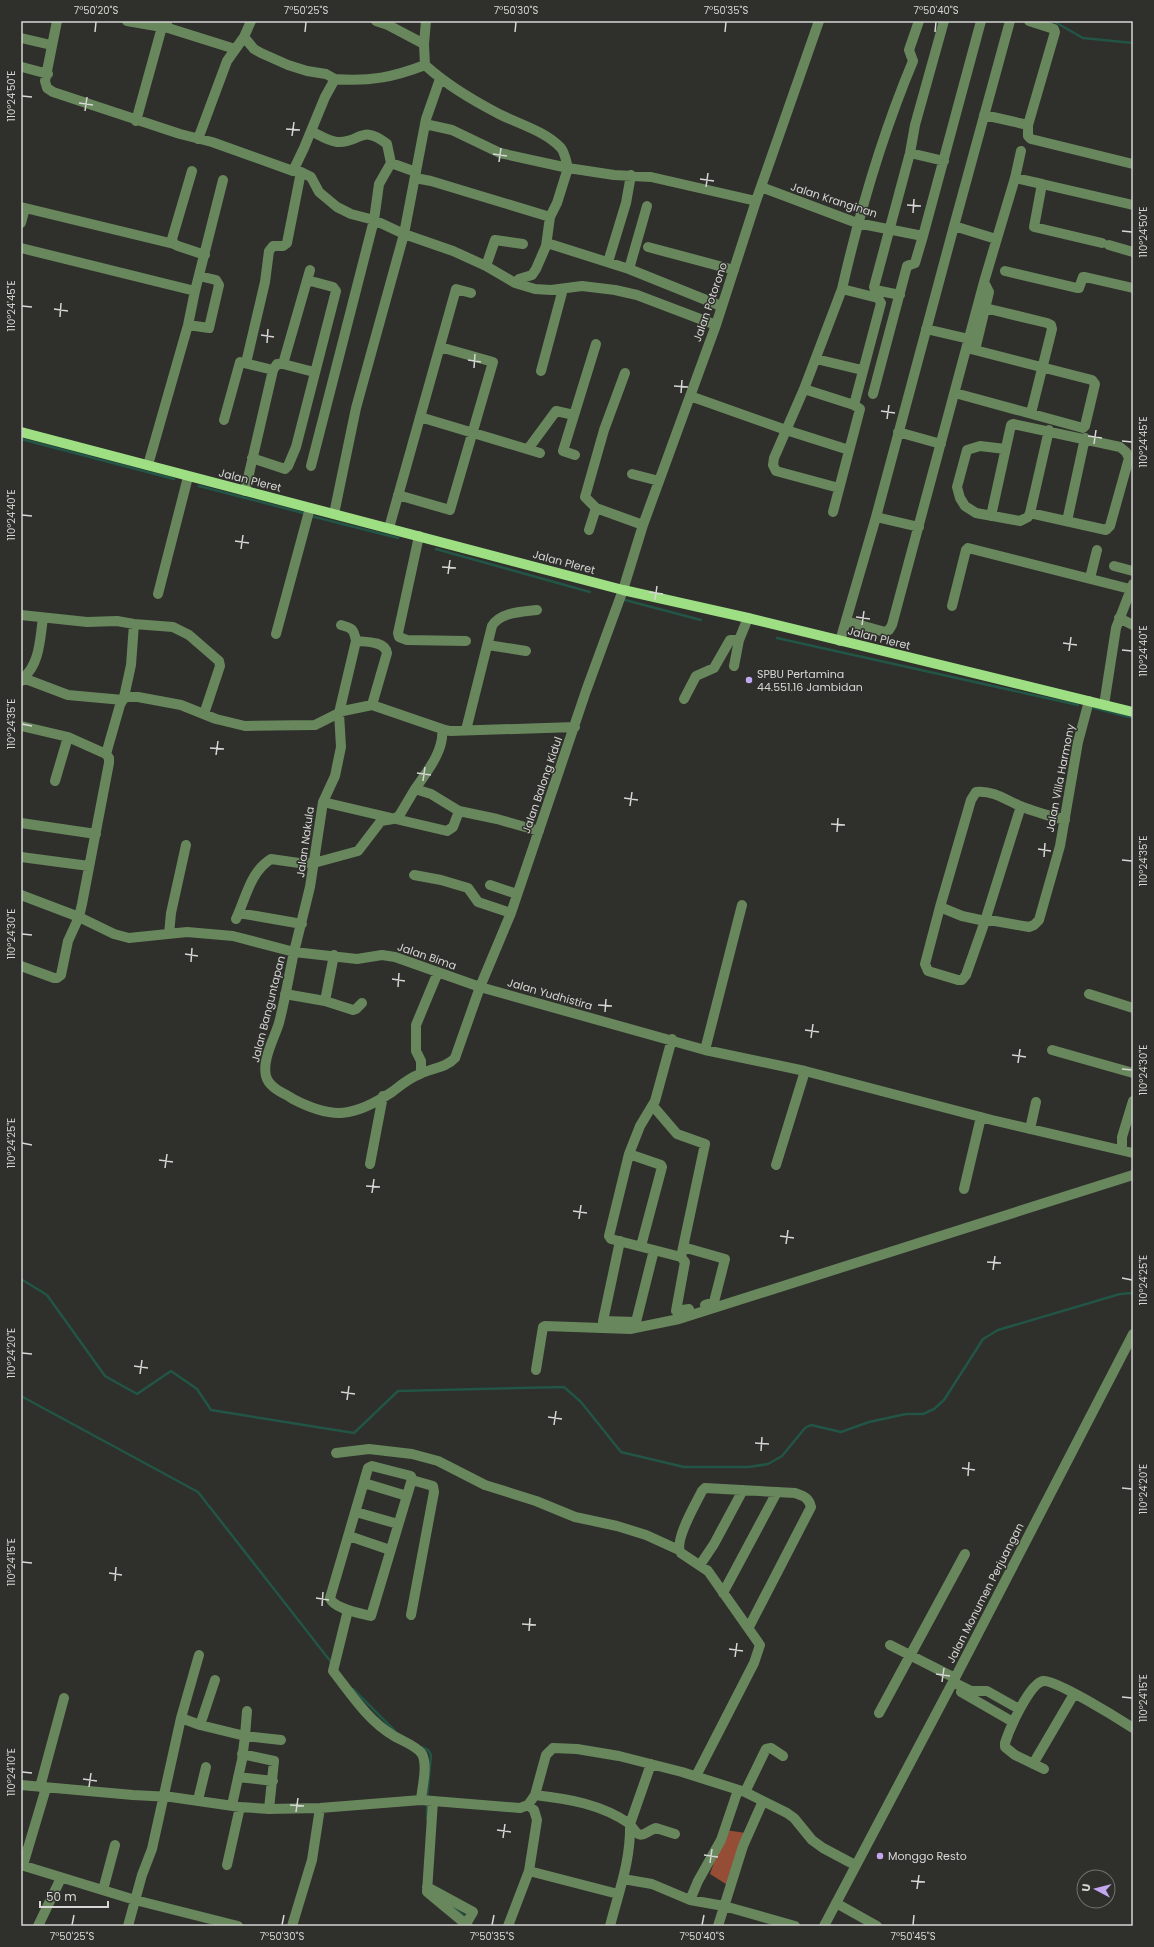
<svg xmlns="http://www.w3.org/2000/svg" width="1154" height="1947" font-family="Poppins,sans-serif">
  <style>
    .forest { fill: #954d35 }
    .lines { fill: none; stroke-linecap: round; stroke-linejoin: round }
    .stream { stroke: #225545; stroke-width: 2.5 }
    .minor { stroke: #68875c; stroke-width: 10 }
    .major { stroke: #9edf84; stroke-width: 10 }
    .ticks { fill: none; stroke: #d6d6d4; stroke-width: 1.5 }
    .poi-dot { fill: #c4a7f1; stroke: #2f2f2c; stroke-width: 1.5 }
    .labels { text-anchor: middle; stroke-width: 3; stroke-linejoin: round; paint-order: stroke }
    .street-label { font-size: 11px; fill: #d6d6d4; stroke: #2f2f2c }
    .poi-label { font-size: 11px; fill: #d6d6d4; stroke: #2f2f2c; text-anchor: start }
    .neatline { fill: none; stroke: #d6d6d4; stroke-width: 1.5 }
    .ticks-label { font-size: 10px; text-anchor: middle; fill: #d6d6d4 }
  </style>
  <rect width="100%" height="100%" fill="#2f2f2c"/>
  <path class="forest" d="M725 1830 746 1833 729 1886 710 1874Z"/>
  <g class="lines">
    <path class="stream" d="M1053 21 1083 38 1133 43
      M21 439 174 479
      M199 486 307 514
      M311 516 398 538
      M436 549 590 592
      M625 600 701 620
      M777 638 1078 705
      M1094 708 1133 718
      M21 1279 47 1295 105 1376 137 1394 171 1371 197 1389 211 1410 354 1433 398 1391 564 1387 581 1402 621 1452 684 1467H749L768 1464 782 1456 805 1428 811 1425 841 1432 869 1422 906 1414H923L934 1409 944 1400 983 1339 998 1330 1120 1294 1133 1293
      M21 1396 198 1492 331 1662
      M353 1689 395 1731
      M421 1747 428 1750 431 1755 427 1799
      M427 1819V1804
      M454 1908 466 1917"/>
    <path class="minor" d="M57 21 45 81 47 88 53 92 180 134 212 142 293 171 301 172 311 177 319 192 337 207 351 214 374 220 404 234 453 251 486 266 515 283 535 289 551 290 582 286 615 290 637 295 716 325
      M127 21 162 27 167 24
      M251 21 244 37 254 49 261 53 288 65 307 71 326 74 335 79
      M376 21 388 25 424 44
      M1029 21 1054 29 1055 32 1028 125V136L1031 139 1133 164
      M165 27 235 49
      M21 38 51 45
      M22 67 48 74
      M984 115 1028 125
      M136 121 162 27
      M425 124 452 130 500 153 568 168C566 161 565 153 561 148 545 131 519 124 499 114 472 100 448 86 425 65L424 44 426 21
      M311 131C319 135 328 141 337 142 360 144 361 123 387 144L391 163 416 172
      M198 139 227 61 244 37
      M910 153 944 161
      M192 171 172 239 174 244 178 246 205 255
      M293 171 304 148 325 97 335 79C369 82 394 77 425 65
      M415 178 431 181 550 217
      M1015 178 1042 184
      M761 187 857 223 923 236
      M21 207 174 244
      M21 223 25 208
      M954 226 1010 21
      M547 243 629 269 721 306
      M1102 243 1034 227 1042 184 1133 205
      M1109 245 1133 252
      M648 247 734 270
      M21 248 195 291
      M608 262 626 203 631 175
      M486 266 495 240 523 244
      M629 269 647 206
      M1005 271 1077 288H1079L1083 277H1085L1133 288
      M515 283 519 279 532 275 536 269 546 246 550 217 557 203 568 168 614 175 651 177 756 201
      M842 289C860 210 882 135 913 61L909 50 919 21
      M900 295 875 290 874 287 910 153 915 125 944 21
      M985 308 1047 323 1051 325 1052 329 1031 413
      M188 325 209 328 219 285 216 280 199 276
      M926 329 969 339
      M975 350 989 292 984 282 1015 178 1021 151
      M816 359 862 370
      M246 363 265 282 269 251 273 246H283L287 243 301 172
      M283 364 314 372
      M273 370 277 364H283L310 270
      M541 371 563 289
      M625 373 604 430 585 497 596 508 643 525
      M804 389 854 405 860 409 833 512
      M955 393 1083 428 1085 426 1095 384 1092 380 967 348
      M873 394 907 266 915 263 923 236 981 21
      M690 396 786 430 849 450
      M420 417 540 453
      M224 420 240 362 273 370 245 491
      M898 432 941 444
      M528 449 556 411 574 415
      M1005 449 980 446 967 450 957 487 960 498 965 506 976 513 1020 521 1028 517 1030 513 1049 430
      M575 455 563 451 596 344
      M252 458 285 469 288 466 296 447 336 291 333 287 307 280
      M148 465 188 325 195 291 223 180
      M311 466 374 220 379 184 391 163
      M632 474 659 481
      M839 488 776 471 773 465 774 458 804 389 842 289 878 298 881 303 854 405
      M398 495 450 510 493 362 440 347
      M1030 513 1106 530 1110 526 1129 458
      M334 514 356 408 404 234 426 119 440 79
      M991 516 1011 425 1013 424 1120 447 1126 452 1129 458 1133 459
      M876 517 919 527
      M1067 521 1085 438
      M389 528 456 289 471 293
      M589 530 596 508
      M419 536 398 633 399 637 407 640 466 641
      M1114 566 1133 571
      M1090 578 1097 550
      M158 594 188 477
      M952 606 966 550 968 548 1130 589
      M21 615 87 622 117 621 134 624 173 627 189 635 219 661 220 666 204 714
      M1119 618 1133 625
      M846 621 885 632 889 630 892 625 984 282
      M341 625C352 628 354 629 356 641L339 713 341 747 335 776 323 802 310 887 294 952 357 959 382 955 395 957 480 987 705 1050 805 1071 992 1120 1133 1153
      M276 634 310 508
      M356 641C366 642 385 641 387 653L372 705
      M840 641 876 517 954 226 996 239
      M488 645 526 651
      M734 666 739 640 748 618
      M23 678C40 664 40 638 43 618
      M21 681 23 678 68 695 123 700
      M124 697 131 665 134 624
      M684 699 696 676 714 668 730 640H739
      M1104 705 1116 628 1133 584
      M21 726 68 737 106 754
      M466 730 492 626C500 612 522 612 537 610
      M55 781 68 737
      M323 802 447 831 453 827 459 811
      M1021 806 985 921 962 916 940 907 925 964 928 971 958 980H962L966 975 985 921H995L1029 927 1034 925 1039 920 1060 846 1078 742 1089 701
      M21 823 96 834
      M539 831 497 819 459 811 431 794 415 789C426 773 445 750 442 729L450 731 575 727
      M21 857 89 866
      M414 875 441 880 468 888 478 902 511 913
      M490 885 517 894
      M21 895 79 917 114 934 129 938 187 932 233 936 294 952C289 975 285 1000 279 1023 274 1039 262 1060 266 1076 269 1088 284 1093 293 1099 333 1120 354 1117 392 1092 401 1085 409 1078 420 1074 432 1068 446 1068 455 1058L480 987 511 913 586 691 623 590 643 525 716 325 756 201 819 21
      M940 907 971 800 976 792C993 790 1006 800 1020 806 1035 812 1050 816 1065 820
      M239 913 302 924
      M236 919C246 898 250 872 271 859L299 863H314L358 851 381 821 393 819 399 816 415 789
      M169 934 171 913 186 845
      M21 966 54 978H57L61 975 68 941 79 917 82 904 109 763V758L106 754 120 705 124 697H138L181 705 216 719 245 726 315 725 343 711 372 705 442 729
      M285 994 325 1001 353 1010 356 1009 362 1003
      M1089 994 1133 1008
      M325 1001 334 955
      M705 1050 742 905
      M1052 1050 1133 1073
      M421 1073V1061L416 1051V1025L438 972
      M653 1106 677 1134 705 1144 681 1257 611 1239 609 1236 629 1154 640 1126 655 1101 672 1039
      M1030 1129 1036 1102
      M1122 1150V1137L1133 1101
      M629 1154 661 1165 662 1167 641 1246
      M370 1164 383 1096
      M776 1165 805 1071
      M964 1189 981 1117
      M620 1241 603 1321 636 1322 654 1250
      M683 1247 725 1259 714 1302 705 1305
      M681 1257 685 1262 676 1311 689 1309
      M536 1370 543 1327 545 1326 630 1329 679 1319 1133 1175
      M336 1453 369 1449 412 1454 438 1461 485 1485 536 1501 575 1517 617 1526 646 1535 679 1550
      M372 1466 411 1476 412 1479 371 1616C360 1613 334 1609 330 1598L368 1468Z
      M364 1483 407 1496
      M356 1512 398 1524
      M349 1536 390 1550
      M700 1565 714 1544 743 1490
      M723 1593 777 1492
      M348 1610 333 1671C351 1694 368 1721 394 1736 402 1741 417 1746 422 1754 428 1766 422 1787 421 1800
      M411 1615 434 1492 433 1486 412 1480
      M890 1645 955 1678
      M215 1680 200 1725 245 1736 247 1711
      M953 1682 971 1691H987L1019 1709
      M961 1692 1013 1722
      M879 1713 965 1554
      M181 1718 200 1725
      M242 1754 274 1761 269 1809
      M651 1764 630 1824C641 1841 641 1834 656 1828L675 1834
      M1033 1764 1074 1694
      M1044 1769 1015 1755 1005 1747V1743C1009 1730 1029 1684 1043 1681 1055 1679 1119 1719 1133 1728
      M696 1776 754 1663 760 1645 708 1571 681 1553C673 1542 696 1503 702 1491L705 1488 795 1493C804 1496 809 1498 811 1507L749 1627
      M238 1777 273 1781
      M21 1785 133 1795 171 1797 240 1807 269 1809 320 1808 421 1800 520 1808 528 1805 535 1795 546 1755 553 1748 577 1749 619 1756 682 1772 745 1792 787 1813 794 1818 812 1840 823 1848 855 1865
      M40 1787 64 1698
      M745 1792 766 1749 771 1748 783 1756
      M535 1795C569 1799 601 1804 630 1824 631 1860 619 1891 610 1926
      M198 1800 206 1767
      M433 1801 427 1892 468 1926
      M232 1805 242 1760 245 1736 281 1740
      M528 1805 534 1810 537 1820 529 1871 618 1894
      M21 1865 135 1900 238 1926
      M23 1865 46 1788
      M227 1865 240 1807
      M623 1879 652 1884 690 1900 724 1906 795 1926
      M427 1887 473 1912 466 1924
      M103 1890 115 1845
      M690 1900 698 1881 721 1840 738 1790
      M836 1903 877 1926
      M38 1926 61 1878
      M128 1926 142 1875 152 1849 181 1718 199 1655
      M292 1926 312 1860 320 1808
      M508 1926 529 1871
      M718 1926 743 1846 763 1801
      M824 1926 955 1678 1133 1334"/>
    <path class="major" d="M21 432 623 590 748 618 1133 712"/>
  </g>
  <path class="ticks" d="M95 32 96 22M305 32 306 22M515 32 516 22M725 32 726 22M935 32 936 22M22 96 32 97M79 103 93 105M85 111 87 97M286 129 300 130M292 136 294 122M493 154 507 156M499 162 501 148M700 179 714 181M706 187 708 173M907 205 921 206M913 213 914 199M1122 231 1132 232M22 306 32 307M54 309 68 311M60 317 61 303M261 335 274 337M267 343 268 329M468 360 481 362M474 368 475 354M674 386 688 387M681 393 682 380M881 411 895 413M887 419 889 405M1088 436 1102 438M1122 441 1132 442M1094 444 1096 430M22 515 32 516M235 541 249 543M241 549 243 535M442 567 456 568M448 574 450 560M649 592 663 594M655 600 657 586M856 617 870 619M862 625 864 611M1063 643 1077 645M1122 650 1132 651M1069 651 1071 637M22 724 32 726M210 748 224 749M216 755 218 741M417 773 431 775M423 781 425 767M624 798 638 800M630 806 632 792M831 824 845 825M837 832 838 818M1038 849 1051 851M1044 857 1045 843M1122 860 1132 861M22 934 32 935M185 954 198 956M191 962 192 948M392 979 405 981M398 987 399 973M598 1005 612 1006M605 1012 606 999M805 1030 819 1032M811 1038 813 1024M1012 1055 1026 1057M1018 1063 1020 1049M1122 1069 1132 1070M22 1143 32 1145M159 1160 173 1162M165 1168 167 1154M366 1186 380 1187M372 1193 374 1179M573 1211 587 1213M579 1219 581 1205M780 1236 794 1238M786 1244 788 1230M987 1262 1001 1263M993 1270 995 1256M1122 1278 1132 1280M22 1353 32 1354M134 1366 148 1368M140 1374 142 1360M341 1392 355 1394M347 1400 349 1386M548 1417 562 1419M554 1425 556 1411M755 1443 769 1444M761 1451 762 1437M962 1468 975 1470M968 1476 969 1462M1122 1488 1132 1489M22 1562 32 1563M109 1573 122 1575M115 1581 116 1567M316 1598 329 1600M322 1606 323 1592M522 1624 536 1625M529 1631 530 1618M729 1649 743 1651M735 1657 737 1643M936 1674 950 1676M942 1682 944 1668M1122 1697 1132 1698M22 1772 32 1773M83 1779 97 1781M89 1787 91 1773M290 1805 304 1806M296 1812 298 1798M497 1830 511 1832M503 1838 505 1824M704 1855 718 1857M710 1863 712 1849M911 1881 925 1882M917 1889 919 1875M72 1925 74 1915M282 1925 284 1915M492 1925 494 1915M702 1925 704 1915M913 1925 914 1915"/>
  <g class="poi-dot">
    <circle cx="749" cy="680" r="4"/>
    <circle cx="880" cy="1856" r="4"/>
  </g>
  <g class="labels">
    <g class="street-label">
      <text transform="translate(834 200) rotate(18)" y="4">Jalan Kranginan</text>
      <text transform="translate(710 302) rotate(-71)" y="4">Jalan Potorono</text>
      <text transform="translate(250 480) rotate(14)" y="4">Jalan Pleret</text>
      <text transform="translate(564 562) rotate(15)" y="4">Jalan Pleret</text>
      <text transform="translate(879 638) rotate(14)" y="4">Jalan Pleret</text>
      <text transform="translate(1060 778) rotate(-79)" y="4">Jalan Villa Harmony</text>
      <text transform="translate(542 785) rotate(-71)" y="4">Jalan Balong Kidul</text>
      <text transform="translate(305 842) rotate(-82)" y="4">Jalan Nakula</text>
      <text transform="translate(427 956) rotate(19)" y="4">Jalan Bima</text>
      <text transform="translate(550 994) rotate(16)" y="4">Jalan Yudhistira</text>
      <text transform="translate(268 1009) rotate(-76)" y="4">Jalan Banguntapan</text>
      <text transform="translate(985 1593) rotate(-63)" y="4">Jalan Monumen Perjuangan</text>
    </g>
    <g class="poi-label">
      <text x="757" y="678">SPBU Pertamina<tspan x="757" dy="13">44.551.16 Jambidan</tspan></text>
      <text x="888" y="1860">Monggo Resto</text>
    </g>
  </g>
  <rect width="1154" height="1947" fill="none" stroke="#2f2f2c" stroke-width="44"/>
  <g transform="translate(1096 1889) rotate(277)"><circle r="19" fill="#2f2f2c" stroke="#72726f"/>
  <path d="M0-3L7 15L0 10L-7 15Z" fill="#c4a7f1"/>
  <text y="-6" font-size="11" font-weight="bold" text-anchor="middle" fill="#d6d6d4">U</text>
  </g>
  <path d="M40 1901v6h68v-6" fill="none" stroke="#d6d6d4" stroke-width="2"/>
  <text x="46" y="1901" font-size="12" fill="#d6d6d4" stroke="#2f2f2c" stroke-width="3" paint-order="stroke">50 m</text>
  <rect x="22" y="22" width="1110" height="1903" class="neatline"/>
  <g class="ticks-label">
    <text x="96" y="14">7°50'20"S</text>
    <text x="306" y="14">7°50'25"S</text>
    <text x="516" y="14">7°50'30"S</text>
    <text x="726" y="14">7°50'35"S</text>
    <text x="936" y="14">7°50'40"S</text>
    <text transform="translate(11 96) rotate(-90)" y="4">110°24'50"E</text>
    <text transform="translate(1143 232) rotate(-90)" y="4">110°24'50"E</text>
    <text transform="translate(11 306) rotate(-90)" y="4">110°24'45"E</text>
    <text transform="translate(1143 442) rotate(-90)" y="4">110°24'45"E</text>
    <text transform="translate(11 515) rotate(-90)" y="4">110°24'40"E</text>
    <text transform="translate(1143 651) rotate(-90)" y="4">110°24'40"E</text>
    <text transform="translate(11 724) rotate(-90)" y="4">110°24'35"E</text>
    <text transform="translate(1143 861) rotate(-90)" y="4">110°24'35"E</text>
    <text transform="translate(11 934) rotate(-90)" y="4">110°24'30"E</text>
    <text transform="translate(1143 1070) rotate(-90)" y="4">110°24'30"E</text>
    <text transform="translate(11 1143) rotate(-90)" y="4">110°24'25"E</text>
    <text transform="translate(1143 1280) rotate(-90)" y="4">110°24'25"E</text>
    <text transform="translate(11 1353) rotate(-90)" y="4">110°24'20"E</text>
    <text transform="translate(1143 1489) rotate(-90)" y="4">110°24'20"E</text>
    <text transform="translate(11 1562) rotate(-90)" y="4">110°24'15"E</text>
    <text transform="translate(1143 1698) rotate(-90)" y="4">110°24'15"E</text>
    <text transform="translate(11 1772) rotate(-90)" y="4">110°24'10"E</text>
    <text x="72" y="1940">7°50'25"S</text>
    <text x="282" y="1940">7°50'30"S</text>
    <text x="492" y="1940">7°50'35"S</text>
    <text x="702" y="1940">7°50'40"S</text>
    <text x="913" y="1940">7°50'45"S</text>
  </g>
</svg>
